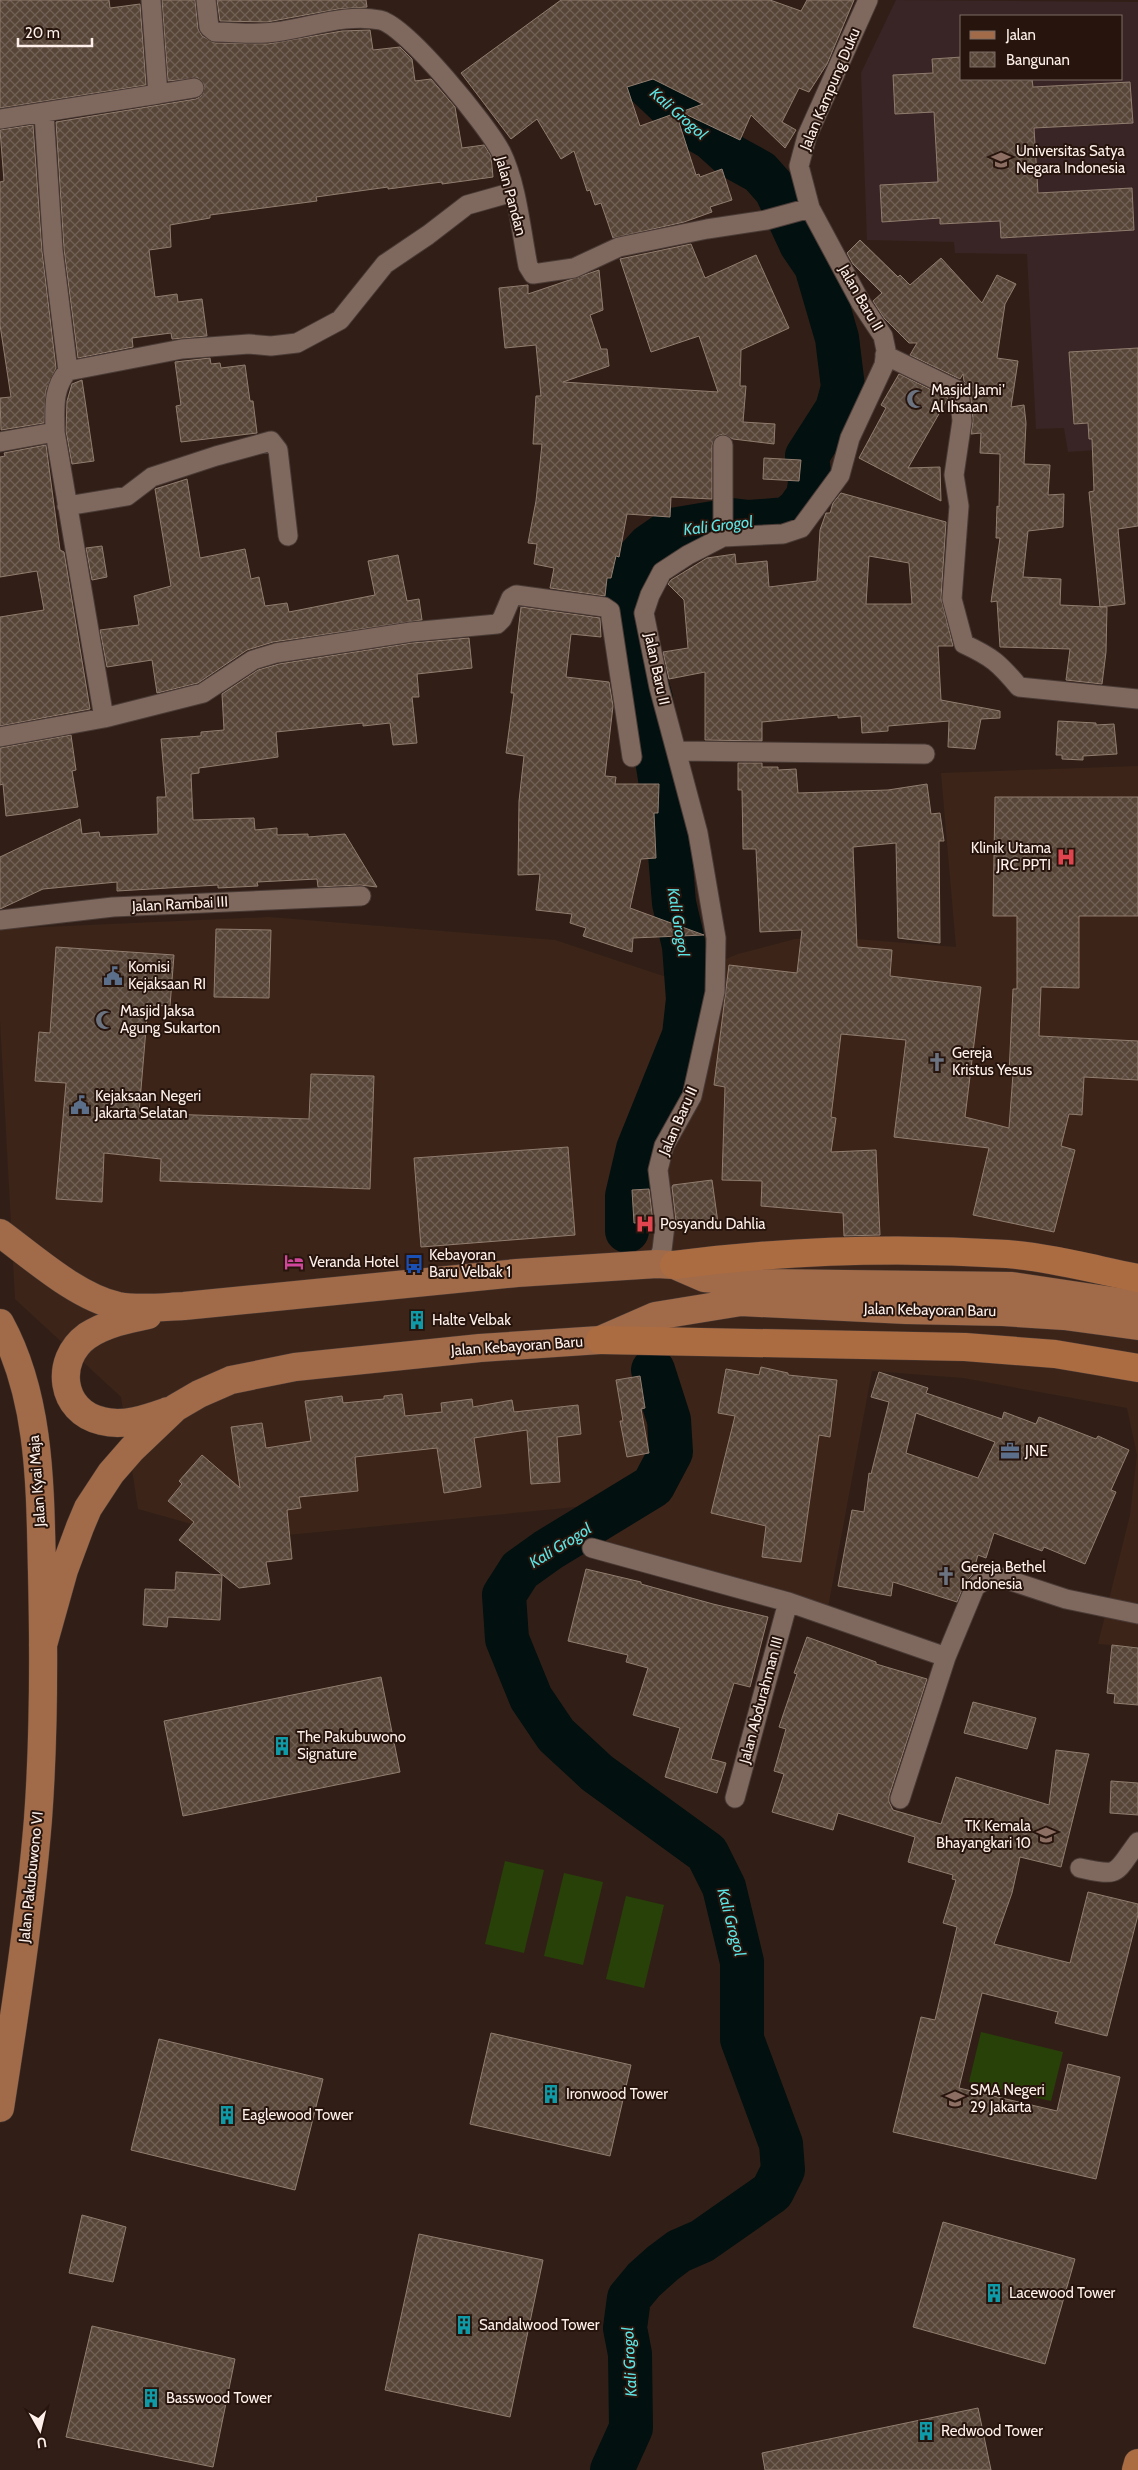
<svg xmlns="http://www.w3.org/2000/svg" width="1138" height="2470" font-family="Cabin,sans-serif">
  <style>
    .built { fill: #3c2419 }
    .education { fill: #392525; fill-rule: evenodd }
    .grass { fill: #284108 }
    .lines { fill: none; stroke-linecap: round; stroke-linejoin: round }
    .river { stroke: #021010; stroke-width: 44 }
    .building { fill: url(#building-cross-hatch); stroke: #917d6f; fill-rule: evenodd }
    .minor-casing { stroke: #4a3b36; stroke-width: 21 }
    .primary-casing { stroke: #4a3b36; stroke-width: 29 }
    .trunk-casing { stroke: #4a3b36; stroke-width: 29 }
    .minor { stroke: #7f695f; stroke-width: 19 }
    .primary { stroke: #a16b49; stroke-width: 28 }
    .trunk { stroke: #ac6c42; stroke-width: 28 }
    .labels { text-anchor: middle; stroke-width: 4; stroke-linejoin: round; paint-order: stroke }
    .street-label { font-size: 15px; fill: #fdf0ea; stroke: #27150d }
    .poi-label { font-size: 15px; fill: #fdf0ea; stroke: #27150d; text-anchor: start }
    .water-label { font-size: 16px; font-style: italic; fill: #5ce5e5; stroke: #27150d }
  </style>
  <defs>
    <pattern id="building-cross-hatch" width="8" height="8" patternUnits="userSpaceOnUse" patternTransform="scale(1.25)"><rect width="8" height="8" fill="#574538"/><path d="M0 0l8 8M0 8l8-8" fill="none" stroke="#706055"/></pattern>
  </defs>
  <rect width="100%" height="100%" fill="#311f17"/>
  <path class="built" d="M1138 766V1647L1098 1644 1130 1515 1137 1455 1127 1408 963 1378 872 1371 827 1613 604 1563 597 1505 245 1539 138 1509 121 1397 15 1299 0 1020V929L269 917 555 940 675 980 738 954 795 939H856L956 947 941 773Z"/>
  <path class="education" d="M896 0 1138 2V447L1068 452 1064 428 1036 429 1027 254 955 253 954 242 867 240 861 73ZM962 16H1122V79H962Z"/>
  <path class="grass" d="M505 1861 544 1870 524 1953 485 1944Z
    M564 1873 603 1882 583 1965 544 1956Z
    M626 1896 664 1905 644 1988 606 1979Z
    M981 2032 1063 2052 1051 2101 969 2082Z"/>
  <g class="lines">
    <path class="river" d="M603 0 610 16 612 34 632 60 644 82 692 127 711 138 731 156 760 172 776 190 801 244 816 266 837 338 843 387 837 409 807 456 810 482 808 496 798 510 787 519 749 522 732 520 672 530 649 546 628 569V592L623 608 632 631 651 699 655 747 668 829 674 903 684 946 688 999 684 1035 638 1149 627 1196V1231
      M612 2470 631 2428 630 2354 625 2328 629 2298 644 2280 663 2263 679 2251 702 2241 772 2192 783 2170 781 2144 742 2039V1962L724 1887 707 1853 597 1773 556 1735 531 1698 507 1639 504 1595 520 1570 548 1550 653 1486 671 1452 669 1420 653 1370"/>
  </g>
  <path class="building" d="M0 0H109L110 8 140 4 146 85 0 108Z
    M162 0H195L198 29 202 36 215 43 268 44 342 31 370 30 373 50 400 47 412 59 415 81 431 79 455 107 462 148 484 145 491 156 493 177 442 184V182L388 189V187L316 197 317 201 210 215V218L170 225 171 247 149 250 155 297 177 294 178 302 202 299 207 336 172 339 171 333 132 338 133 347 78 358 64 249 56 122 196 99 201 96 205 87 198 78 168 81Z
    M217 0H366L367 7 338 9 267 22 220 21Z
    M561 0H770L801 11 807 0H854L827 64 809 92 799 88 782 122 796 130 785 148 751 115 740 140 681 112 703 104 653 79 627 87 640 126 676 113 696 175 699 174 700 177 722 169 732 200 710 207 712 212 684 222 613 238 601 203 595 205 590 190 587 191 574 151 561 159 537 119 511 139 461 73Z
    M962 57V79H1032L1033 87 1130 82 1133 123 1034 128 1038 193 1132 188 1134 230 1001 238 1000 221 940 224V218L882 222 880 185 938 182 934 112 895 114 893 75 933 73 932 59Z
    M33 125 42 251 56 368 46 390 44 423 1 430 0 398 11 397 0 325V182L4 181 0 130Z
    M860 240 898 277 900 275 910 285 941 258 982 303 997 275 1016 284 1005 304 997 358 1018 361 1011 407 1024 405 1026 423 1024 464 1050 465 1048 495 1064 494 1063 527 1028 531 1023 577 1061 579 1060 605 1107 607 1106 652 1102 684 1066 680 1070 649 1000 647 997 601 991 602 1000 538H996L997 506 999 507 1000 454 980 453 981 433 971 434 973 420 970 390 964 381 963 374 960 379 910 355 917 343H909L884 318 873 301 882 293 853 264 847 253Z
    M691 244 705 278 756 255 789 328 741 350 740 386H746L743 422 775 424 774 444 733 439 723 434 717 436 712 445V499L671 497 670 517 627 514 619 557 616 556 611 578H607L605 596 550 588 554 568 534 564 537 544 528 543 536 501 542 444H533L536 396H541L536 345 505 348 499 288 528 285V294L599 270 603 310 590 315 601 349H607L609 366 563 382 718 392 699 336 651 352 620 259Z
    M1138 348V526L1118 529 1125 604 1100 607 1089 492 1094 491 1092 439H1089L1088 423 1074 424 1069 352Z
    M210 358 211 364 220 363 221 368 245 365 250 401H253L257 433 181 442 176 406 181 405 175 362Z
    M899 374 948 398 908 468 940 467 941 501 859 458 886 408 881 405Z
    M82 380 94 461 72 464 66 431 67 401 72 384Z
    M46 445 60 550 64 552 90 709 0 726V617L44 610 37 571 0 577V457L5 456 4 453Z
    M764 458 801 460 799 481 763 479Z
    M187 479 200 558 245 549 251 579 259 577 265 606 287 603 289 612 375 595 368 561 398 555 407 601 419 599 422 620 273 642 247 650 198 683 157 693 152 660 107 667 100 630 139 625 134 596 171 586 155 489Z
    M841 493 946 522 941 598 953 646H938L941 700 1000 711V718L981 719 975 749 948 747 949 721 888 726V731L862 733 861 716 838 718V715L762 722V741L705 740V672L669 679 663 652 688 648 684 600 668 584 671 580 707 558 735 554 736 564 767 561 769 587 817 581 820 530 826 513H830L833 503ZM869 556 909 563 912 604H866Z
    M102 546 107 577 92 580 86 548Z
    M521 607 600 618 601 637 571 634 566 677 609 682 613 706 605 776 616 777 615 784H659L658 813H654L656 858 641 859 630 908 704 935 633 938 632 952 583 936 586 928 570 923 572 914 536 910 540 874 518 875 519 801 524 756 506 753 514 693H511Z
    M469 638 472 668 417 674 419 697H412L417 743 393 745 390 723 363 726V723L276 732 278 757 199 768V773L191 774 193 820 254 818 255 830 277 828V835L308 834V837L345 834 377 887 360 885 318 887 317 879 257 882 258 886 218 888V885L117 891V882L43 889 0 909V857L80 819 82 834 99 832 100 837 158 834 157 797H166L161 739 201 736V732L224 730 222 694 258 670 279 664 412 643Z
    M1058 721 1096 723V725L1114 724 1117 754 1083 756V760L1062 759V755H1056Z
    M71 735 76 770 72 771 78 807 6 816 3 784 0 785V748Z
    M738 763H762V767H778V770L796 769 798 793 888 790 927 784 931 814 940 813 944 841H939L940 943 898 938 896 843 853 847 857 947 892 950 890 976 981 987 965 1117 1009 1128 1013 1074H1009L1013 989H1017V916H993L995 797H1138V916H1079V988L1041 987 1039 1036 1138 1041V1080L1084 1077 1082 1115 1069 1114 1061 1146 1075 1150 1054 1232 973 1215 989 1148 894 1137 906 1040 841 1034 831 1117 836 1118 831 1152 876 1150 880 1235 844 1236 843 1213 761 1206 762 1181 722 1180 725 1087 714 1085 729 965 797 973 802 930 760 932 756 849H743L742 790H738Z
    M216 929 271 930 269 998 214 997Z
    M56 947 174 955 170 1006 148 1005 139 1113 309 1119 311 1074 374 1076 370 1189 160 1181 161 1159 104 1153 102 1202 56 1199 66 1083 35 1081 39 1032 50 1033Z
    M568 1147 575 1235 421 1247 414 1158Z
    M712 1180 718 1223 679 1228 678 1221H676L672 1187 673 1185Z
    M649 1189 653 1222 634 1223 632 1190Z
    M761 1367 788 1373V1375L837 1380 830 1437 819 1435 801 1562 762 1557 766 1526 711 1513 735 1416 718 1413 726 1369 759 1375Z
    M879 1372 928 1388 926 1393 1002 1419 1004 1412 1036 1424 1039 1417 1096 1439 1098 1436 1129 1450 1111 1490 1116 1492 1085 1564 1044 1547 1042 1551 994 1533 986 1558 978 1555 972 1575 965 1582 957 1602 893 1582 891 1596 838 1586 852 1510 864 1512 869 1473 871 1474 889 1402 871 1397ZM916 1413 995 1442 978 1478 906 1453Z
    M640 1376 645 1408 641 1409 649 1453 627 1457 620 1421H623L616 1380Z
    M402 1394 405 1416 442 1412 441 1403 472 1399 473 1407 512 1400 514 1412 578 1405 581 1434 557 1437 560 1482 531 1484 527 1430 474 1438 481 1487 444 1493 437 1448 355 1457 358 1491 299 1497 301 1508 287 1510 292 1559 266 1562 270 1584 239 1588 179 1540 194 1522 168 1501 182 1484 179 1481 202 1455 240 1488 231 1427 262 1423 266 1448 311 1441 305 1401 342 1396 343 1403 384 1399V1396Z
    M586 1569 641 1582V1584L713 1604 768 1617 750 1687 734 1683 711 1759 726 1763 717 1793 665 1777 680 1728 633 1715 648 1668 626 1662 628 1655 568 1641Z
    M176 1572 222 1575 220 1620 168 1617 167 1627 143 1625 145 1589 175 1590Z
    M807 1637 876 1662V1664L927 1679 889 1796V1802L893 1810 941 1824 956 1777 1049 1805 1056 1750 1089 1754 1061 1867 1020 1857 1012 1893 994 1944 1070 1963 1088 1892 1138 1904V1915L1107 2036 1055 2023 1058 2012 982 1993 959 2088 1057 2111 1068 2064 1120 2077 1096 2179 893 2132 921 2017 935 2020 957 1927 943 1923 956 1880 952 1879 953 1875 908 1862 915 1837 838 1813 833 1830 772 1812 784 1774 774 1771 786 1729 779 1727 797 1674 794 1673Z
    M1112 1645 1138 1648V1705L1114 1703 1115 1694 1107 1693Z
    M381 1677 400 1772 183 1816 164 1721Z
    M973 1702 1036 1718 1027 1749 964 1733Z
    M1111 1781 1138 1783V1815L1110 1813Z
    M491 2033 631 2065 610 2156 470 2124Z
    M159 2039 323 2079 295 2190 131 2150Z
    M82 2215 126 2227 113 2282 69 2273Z
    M943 2222 1075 2259 1045 2364 913 2327Z
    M419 2234 543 2260 510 2417 385 2390Z
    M92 2326 235 2359 213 2467 66 2437Z
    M978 2408 991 2470H765L762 2453Z"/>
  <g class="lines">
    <g class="minor-casing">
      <path id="minor" d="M206 0 209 27 215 32C235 32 256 35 275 32 310 28 344 13 380 20 406 25 488 126 501 152 517 184 521 231 528 266L533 274 574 268 619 247 707 229 766 220 810 208
        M158 94 194 88
        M44 114 53 250 68 371
        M0 119 158 94 151 0
        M885 355 959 391 962 421 954 475 959 506 952 599 964 644C992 657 999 663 1019 687L1138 699
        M0 442 55 432
        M723 445V537
        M67 506 127 496 152 477 216 456 271 441 278 450 288 536
        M104 718 55 432C55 410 52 388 68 371L182 349 249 344 271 346 297 343 340 320 385 264 428 235 467 205 513 192
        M0 737 104 718 203 693 253 660 276 653 411 632 497 624 502 619 511 598 516 595 604 607 610 611 632 757
        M676 751 925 754
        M0 920 113 907 361 896
        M657 1264 662 1250 665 1225 658 1170 664 1146 692 1096 715 992 716 938 698 833 659 687 644 613 650 595 662 572 688 555 723 537 783 534 801 528 840 475 850 438 884 365 886 350 883 336 861 303 810 208 799 166 807 136 868 0
        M592 1548 788 1602 946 1657
        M735 1798 788 1602
        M900 1799 946 1657 975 1587 985 1580 999 1577 1066 1599 1138 1614
        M1080 1868C1121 1877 1114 1874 1138 1842"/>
    </g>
    <g class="primary-casing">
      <path id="primary" d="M0 1233C34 1258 77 1297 118 1306 139 1310 162 1307 184 1306L517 1273 657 1264 674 1265 704 1278 762 1283 1012 1286 1138 1305
        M148 1315C128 1319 105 1324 87 1336 54 1360 60 1412 102 1421 124 1427 148 1418 168 1411
        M0 1323C41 1398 40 1488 42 1572 44 1654 44 1737 38 1819 30 1916 15 2012 0 2108
        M43 1645 64 1570 80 1527 88 1508 111 1473 132 1449 175 1408 199 1394 231 1380 295 1367 480 1348 600 1340 655 1316 741 1302 906 1310 1003 1312 1064 1316 1138 1326"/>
    </g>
    <g class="trunk-casing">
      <path id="trunk" d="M674 1265C782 1251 899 1247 1007 1254 1048 1257 1097 1270 1138 1278
        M600 1340 965 1347 1055 1354 1138 1368
        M1136 2470 1138 2463"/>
    </g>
    <use href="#minor" class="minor"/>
    <use href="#primary" class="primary"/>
    <use href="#trunk" class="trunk"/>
  </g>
  <defs>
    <g id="university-bare" transform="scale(1.5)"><path d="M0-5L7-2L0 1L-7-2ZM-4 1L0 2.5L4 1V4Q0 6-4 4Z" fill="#8d6e63" stroke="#27150d" stroke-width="2.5" paint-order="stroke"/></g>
    <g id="mosque-bare" transform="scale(1.5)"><path d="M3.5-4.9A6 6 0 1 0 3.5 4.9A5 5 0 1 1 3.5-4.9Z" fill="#6b7280" stroke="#27150d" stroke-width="2.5" paint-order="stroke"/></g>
    <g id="hospital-bare" transform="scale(1.5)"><path d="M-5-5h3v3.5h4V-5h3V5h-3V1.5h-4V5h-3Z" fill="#e0444e" stroke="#27150d" stroke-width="2.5" paint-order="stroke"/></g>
    <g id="civic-bare" transform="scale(1.5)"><path d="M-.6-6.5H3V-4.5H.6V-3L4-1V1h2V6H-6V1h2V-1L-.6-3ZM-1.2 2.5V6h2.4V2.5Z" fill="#5c6f8a" stroke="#27150d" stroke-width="2.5" paint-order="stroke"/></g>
    <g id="church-bare" transform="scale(1.5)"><path d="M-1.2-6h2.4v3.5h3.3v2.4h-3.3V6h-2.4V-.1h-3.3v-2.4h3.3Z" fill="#6b7280" stroke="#27150d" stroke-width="2.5" paint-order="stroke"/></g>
    <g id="hotel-bare" transform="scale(1.5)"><path d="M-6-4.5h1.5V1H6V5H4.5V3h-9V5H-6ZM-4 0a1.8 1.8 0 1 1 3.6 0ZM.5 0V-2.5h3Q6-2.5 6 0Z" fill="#d1479c" stroke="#27150d" stroke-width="2.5" paint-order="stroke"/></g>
    <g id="bus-bare" transform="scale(1.5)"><path d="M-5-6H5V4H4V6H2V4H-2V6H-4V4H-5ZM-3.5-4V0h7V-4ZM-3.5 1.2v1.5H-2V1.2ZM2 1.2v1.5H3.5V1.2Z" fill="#1a4fb4" stroke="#27150d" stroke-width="2.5" paint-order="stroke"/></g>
    <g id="building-bare" transform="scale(1.5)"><path d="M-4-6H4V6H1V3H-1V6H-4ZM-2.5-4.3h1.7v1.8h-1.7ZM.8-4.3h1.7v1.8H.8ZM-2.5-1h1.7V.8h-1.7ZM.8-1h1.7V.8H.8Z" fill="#0f9aa8" stroke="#27150d" stroke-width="2.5" paint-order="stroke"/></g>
    <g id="office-bare" transform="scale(1.5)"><path d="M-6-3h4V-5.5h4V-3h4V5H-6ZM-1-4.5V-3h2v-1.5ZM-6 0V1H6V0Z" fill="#5c6f8a" stroke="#27150d" stroke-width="2.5" paint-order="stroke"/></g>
    <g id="school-bare" transform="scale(1.5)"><path d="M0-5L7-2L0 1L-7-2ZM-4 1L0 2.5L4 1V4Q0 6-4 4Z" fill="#8d6e63" stroke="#27150d" stroke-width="2.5" paint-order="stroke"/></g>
  </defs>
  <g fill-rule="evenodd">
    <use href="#university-bare" x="1001" y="160"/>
    <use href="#mosque-bare" x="916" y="399"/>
    <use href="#hospital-bare" x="1066" y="857"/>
    <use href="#civic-bare" x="113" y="976"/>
    <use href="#mosque-bare" x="105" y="1020"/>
    <use href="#church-bare" x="937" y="1062"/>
    <use href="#civic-bare" x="80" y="1105"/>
    <use href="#hospital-bare" x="645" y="1224"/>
    <use href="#hotel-bare" x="294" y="1262"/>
    <use href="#bus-bare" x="414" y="1264"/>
    <use href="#building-bare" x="417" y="1320"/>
    <use href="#office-bare" x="1010" y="1451"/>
    <use href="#church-bare" x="946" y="1576"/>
    <use href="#building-bare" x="282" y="1746"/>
    <use href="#school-bare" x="1046" y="1835"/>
    <use href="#building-bare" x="551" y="2094"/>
    <use href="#school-bare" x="955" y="2099"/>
    <use href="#building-bare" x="227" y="2115"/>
    <use href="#building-bare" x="994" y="2293"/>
    <use href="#building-bare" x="464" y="2325"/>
    <use href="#building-bare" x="151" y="2398"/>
    <use href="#building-bare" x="926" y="2431"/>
  </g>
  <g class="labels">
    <g class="street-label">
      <text transform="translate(830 89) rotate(-67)" y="5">Jalan Kampung Duku</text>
      <text transform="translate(511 196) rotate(75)" y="5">Jalan Pandan</text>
      <text transform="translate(861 298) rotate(60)" y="5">Jalan Baru II</text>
      <text transform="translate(657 669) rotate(78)" y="5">Jalan Baru II</text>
      <text transform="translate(180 904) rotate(-3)" y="5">Jalan Rambai III</text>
      <text transform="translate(678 1121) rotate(-66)" y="5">Jalan Baru II</text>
      <text transform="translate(930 1310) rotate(1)" y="5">Jalan Kebayoran Baru</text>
      <text transform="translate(517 1346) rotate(-4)" y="5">Jalan Kebayoran Baru</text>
      <text transform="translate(37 1481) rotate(-94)" y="5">Jalan Kyai Maja</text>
      <text transform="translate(761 1700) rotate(-75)" y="5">Jalan Abdurahman III</text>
      <text transform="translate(31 1877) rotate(-84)" y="5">Jalan Pakubuwono VI</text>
    </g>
    <g class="poi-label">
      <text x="1016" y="156">Universitas Satya<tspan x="1016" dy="17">Negara Indonesia</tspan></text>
      <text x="931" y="395">Masjid Jami'<tspan x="931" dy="17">Al Ihsaan</tspan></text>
      <text x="1051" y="853" text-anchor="end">Klinik Utama<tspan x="1051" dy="17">JRC PPTI</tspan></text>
      <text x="128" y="972">Komisi<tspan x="128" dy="17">Kejaksaan RI</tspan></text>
      <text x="120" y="1016">Masjid Jaksa<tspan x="120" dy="17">Agung Sukarton</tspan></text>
      <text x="952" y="1058">Gereja<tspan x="952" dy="17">Kristus Yesus</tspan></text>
      <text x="95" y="1101">Kejaksaan Negeri<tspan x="95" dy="17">Jakarta Selatan</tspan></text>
      <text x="660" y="1229">Posyandu Dahlia</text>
      <text x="429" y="1260">Kebayoran<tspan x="429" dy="17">Baru Velbak 1</tspan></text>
      <text x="309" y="1267">Veranda Hotel</text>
      <text x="432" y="1325">Halte Velbak</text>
      <text x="1025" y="1456">JNE</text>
      <text x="961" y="1572">Gereja Bethel<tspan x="961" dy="17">Indonesia</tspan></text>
      <text x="297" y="1742">The Pakubuwono<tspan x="297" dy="17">Signature</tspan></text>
      <text x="1031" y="1831" text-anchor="end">TK Kemala<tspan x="1031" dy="17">Bhayangkari 10</tspan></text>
      <text x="970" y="2095">SMA Negeri<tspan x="970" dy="17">29 Jakarta</tspan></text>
      <text x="566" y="2099">Ironwood Tower</text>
      <text x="242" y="2120">Eaglewood Tower</text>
      <text x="1009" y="2298">Lacewood Tower</text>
      <text x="479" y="2330">Sandalwood Tower</text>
      <text x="166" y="2403">Basswood Tower</text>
      <text x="941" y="2436">Redwood Tower</text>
    </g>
    <g class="water-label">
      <text transform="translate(679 113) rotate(41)" y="6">Kali Grogol</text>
      <text transform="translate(718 525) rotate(-7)" y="6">Kali Grogol</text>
      <text transform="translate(679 922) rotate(81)" y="6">Kali Grogol</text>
      <text transform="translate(560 1545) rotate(-32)" y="6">Kali Grogol</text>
      <text transform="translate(732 1922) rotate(75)" y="6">Kali Grogol</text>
      <text transform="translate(629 2362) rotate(-93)" y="6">Kali Grogol</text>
    </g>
  </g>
  <rect x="960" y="15" width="162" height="65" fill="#27150d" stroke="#7d6d65"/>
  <rect x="970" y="31" width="25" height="8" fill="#a16b49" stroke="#7d6d65"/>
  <text x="1006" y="40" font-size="15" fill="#fdf0ea">Jalan</text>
  <rect x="970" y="52" width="25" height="15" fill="url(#building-cross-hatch)" stroke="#7d6d65"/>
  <text x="1006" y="65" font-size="15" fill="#fdf0ea">Bangunan</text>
  <g transform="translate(40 2430) rotate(172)" stroke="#27150d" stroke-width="4" paint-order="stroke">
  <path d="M0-4L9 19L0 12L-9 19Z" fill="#fdf0ea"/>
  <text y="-8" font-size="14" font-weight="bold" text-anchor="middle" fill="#fdf0ea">U</text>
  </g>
  <path d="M18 38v8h74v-8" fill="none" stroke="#fdf0ea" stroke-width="2.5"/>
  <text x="25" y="38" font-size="15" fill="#fdf0ea" stroke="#27150d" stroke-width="4" paint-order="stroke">20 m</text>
</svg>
